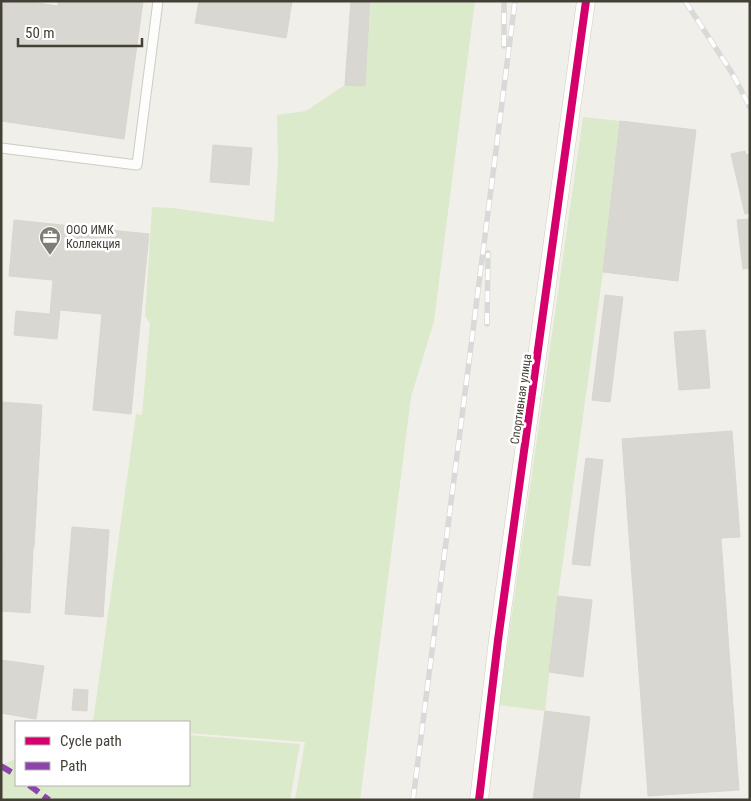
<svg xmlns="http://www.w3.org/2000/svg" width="751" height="801" font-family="'Roboto Condensed',sans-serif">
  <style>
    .green { fill: #dbeaca }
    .building { fill: #d9d7d2; stroke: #d8d6cf }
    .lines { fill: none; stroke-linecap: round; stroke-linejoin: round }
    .lane-casing { stroke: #ceccc7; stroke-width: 11 }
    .street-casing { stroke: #ceccc7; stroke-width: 19 }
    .lane { stroke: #fdfdfc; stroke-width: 9 }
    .street { stroke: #fdfdfc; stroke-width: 18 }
    .rail-casing { stroke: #d9d9d8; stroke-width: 5.5 }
    .rail { stroke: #fff; stroke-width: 4; stroke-dasharray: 11; stroke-linecap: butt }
    .quiet { stroke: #8e44ad; stroke-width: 6; stroke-dasharray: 12 6; stroke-linecap: butt }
    .cycleway-casing { stroke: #fff; stroke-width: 11 }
    .cycleway { stroke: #d6006c; stroke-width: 8 }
    .labels { text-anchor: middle; stroke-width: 5; stroke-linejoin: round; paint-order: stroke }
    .poi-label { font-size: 12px; fill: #454036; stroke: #fff; text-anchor: start }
    .street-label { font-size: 12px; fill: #454036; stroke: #fff }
  </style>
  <rect width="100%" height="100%" fill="#f0efe9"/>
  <path class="green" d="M371 1H475L434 321 411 397 360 800H295L305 742 189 733V722H93L136 414 142 415 150 323 145 316 152 207 172 208 274 222 278 163 277 115 306 111 345 85 365 86Z
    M583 117 620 121 603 272 558 596 545 711 499 705Z
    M189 735 300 744 290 800H1V765L16 759V785H189Z"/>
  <path class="building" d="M4 1H25L58 6V1H143L124 139 1 121V20Z
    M199 1H292L286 38 195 23Z
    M351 1H370L365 86 345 85Z
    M620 121 696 130 678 281 603 272Z
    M213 145 252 148 249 185 210 182Z
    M745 151 746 155 750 154V213L745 214 731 154Z
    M750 219V268L743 269 737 220Z
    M14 220 149 234 131 414 93 410 102 314 60 310 57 339 14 335 16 311 50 314 53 280 9 276Z
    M605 295 623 297 610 402 592 400Z
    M705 330 710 388 679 390 674 332Z
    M1 402 42 405 34 548 1 546Z
    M732 431 740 537 721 538 739 790 648 796 622 439Z
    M586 458 603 460 590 566 572 564Z
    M72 527 109 530 103 617 65 614Z
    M3 546 33 548 30 613 1 611Z
    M558 596 592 600 583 677 549 672Z
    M1 660 44 666 36 719 1 713Z
    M74 689 88 690 87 711 72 710Z
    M545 711 590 717 579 800H533Z"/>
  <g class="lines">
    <g class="lane-casing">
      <path id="lane" d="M1 148 137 165 158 1"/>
    </g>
    <g class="street-casing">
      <path id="street" d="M479 800 498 640 586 1"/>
    </g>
    <use href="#lane" class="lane"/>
    <use href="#street" class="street"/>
    <g class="rail-casing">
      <path id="rail" d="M685 1 732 73 750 107
        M504 46V1
        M487 324 488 253
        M413 800 515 1"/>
    </g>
    <use href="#rail" class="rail"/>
    <path class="quiet" d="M1 766 16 775
      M29 785 49 800"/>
    <g class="cycleway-casing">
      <path id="cycleway" d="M479 800 498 640 586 1"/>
    </g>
    <use href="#cycleway" class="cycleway"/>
  </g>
  <defs>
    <g id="office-pin" transform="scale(1.125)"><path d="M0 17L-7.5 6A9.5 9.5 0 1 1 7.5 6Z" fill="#817d75" stroke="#fff"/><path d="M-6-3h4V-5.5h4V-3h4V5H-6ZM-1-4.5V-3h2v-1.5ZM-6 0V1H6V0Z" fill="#fff"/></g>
  </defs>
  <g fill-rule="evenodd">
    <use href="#office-pin" x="50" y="237"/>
  </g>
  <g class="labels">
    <g class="poi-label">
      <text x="66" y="234">ООО ИМК<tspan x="66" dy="14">Коллекция</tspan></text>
    </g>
    <g class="street-label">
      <text transform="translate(521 399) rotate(-82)" y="4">Спортивная улица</text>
    </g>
  </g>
  <rect width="751" height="801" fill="none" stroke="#454036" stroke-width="5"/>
  <rect x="15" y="721" width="175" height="65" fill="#ffffff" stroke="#b5b3af"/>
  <rect x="25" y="737" width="25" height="8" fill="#d6006c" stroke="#b5b3af"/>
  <text x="60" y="746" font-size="15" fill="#454036">Cycle path</text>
  <rect x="25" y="762" width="25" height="8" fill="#8e44ad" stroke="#b5b3af"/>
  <text x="60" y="771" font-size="15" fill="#454036">Path</text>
  <path d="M18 38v8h124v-8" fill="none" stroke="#454036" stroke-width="2.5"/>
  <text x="25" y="38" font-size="15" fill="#454036" stroke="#ffffff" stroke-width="4" paint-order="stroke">50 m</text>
</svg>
